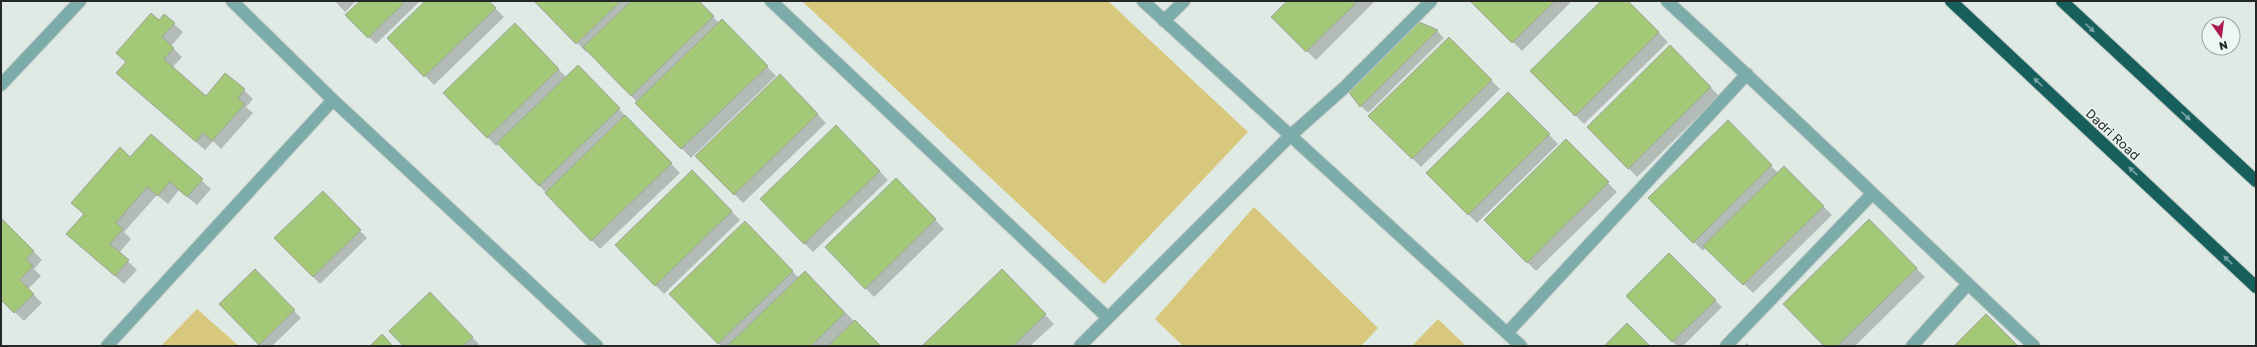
<svg xmlns="http://www.w3.org/2000/svg" width="2257" height="347" font-family="'Golos Text',sans-serif">
  <style>
    .green { fill: #d7c87e }
    .shadow { fill: #0003 }
    .building { fill: #a2c878; stroke: #9fa49b }
    .lines { fill: none; stroke-linecap: round; stroke-linejoin: round }
    .minor-casing { stroke: #bec7c2; stroke-width: 14 }
    .highway-casing { stroke: #bec7c2; stroke-width: 14 }
    .minor { stroke: #7caca9; stroke-width: 12 }
    .highway { stroke: #175f5d; stroke-width: 12 }
    .oneway { fill: #77a3a0 }
    .labels { text-anchor: middle; stroke-width: 3; stroke-linejoin: round; paint-order: stroke }
    .street-label { font-size: 13px; fill: #252826; stroke: #edf7f1 }
  </style>
  <rect width="100%" height="100%" fill="#e0eae4"/>
  <path class="green" d="M802 1H1108L1248 132 1104 284Z
    M1254 207 1378 328 1361 346H1183L1155 319Z
    M197 309 239 346H161Z
    M1438 319 1466 346H1412Z"/>
  <path class="shadow" d="M335 1H356L345 12Z
    M361 1H420L376 44 347 15Z
    M427 1H488L504 17 434 85 388 38Z
    M536 1H697L719 23 731 29 776 76 691 158 588 51 586 52Z
    M1288 1H1375L1316 60 1272 17Z
    M1472 1H1572L1522 51Z
    M1602 1H1627L1668 42 1584 124 1531 71Z
    M159 21 174 24 183 32 171 46 182 57 172 68 206 97 244 90 253 99 246 107 253 113 221 149 213 141 205 150 118 73Z
    M1419 23 1437 31 1444 38 1368 113 1361 106Z
    M515 24 566 77 578 66 680 173 600 249 499 144 496 146 444 93Z
    M1449 38 1500 89 1421 167 1370 116Z
    M1670 46 1719 96 1637 177 1588 127Z
    M780 76 826 123 743 203 697 156Z
    M1508 93 1558 144 1477 223 1427 173Z
    M1728 122 1778 173 1784 167 1832 215 1753 293 1706 247 1703 251 1650 198Z
    M151 135 211 189 197 205 179 190 168 204 157 195 124 232 131 239 119 253 137 270 124 284 67 234 85 215 72 203 131 158Z
    M845 135 888 180 813 252 761 199Z
    M1566 141 1617 192 1536 271 1485 220Z
    M692 171 740 220 664 294 616 245Z
    M896 179 944 229 874 297 826 247Z
    M323 192 367 238 320 284 276 238Z
    M1 219 42 260 34 269 41 276 28 289 42 303 24 321 1 299Z
    M1869 221 1925 277 1855 346H1825Z
    M745 223 799 278 814 281 879 346H721L671 294Z
    M1669 254 1722 307 1683 346H1677L1627 296Z
    M255 271 301 318 272 346H261L220 304Z
    M1002 271 1054 324 1030 346H923Z
    M430 293 479 344 478 346H404Z
    M1747 343 1750 346H1744Z"/>
  <path class="building" d="M360 1H406L368 38 345 15Z
    M425 1H489L496 8 424 77 387 38Z
    M534 1H621L576 44Z
    M631 1H699L714 16 631 96 583 47Z
    M1287 1H1358L1306 52 1271 17Z
    M1470 1H1555L1512 43Z
    M1601 1H1628L1659 32 1575 116 1530 71Z
    M151 13 159 20 164 14 175 23 162 37 174 48 164 59 206 96 225 73 245 89 238 98 245 104 212 141 203 133 196 142 116 73 126 62 116 53Z
    M722 19 768 66 681 149 635 103Z
    M1419 22 1438 30 1360 107 1345 87Z
    M515 23 559 69 487 138 443 93Z
    M1449 37 1492 80 1412 159 1368 116Z
    M1670 45 1711 87 1628 169 1587 127Z
    M578 65 620 108 539 186 497 143Z
    M780 74 818 114 734 195 695 156Z
    M1508 92 1550 134 1468 215 1426 173Z
    M625 115 672 163 591 241 545 193Z
    M1728 120 1772 165 1693 243 1648 198Z
    M836 125 880 171 804 244 760 199Z
    M151 134 203 179 187 197 170 182 158 196 147 187 116 223 123 229 110 244 129 260 115 276 66 234 84 214 71 203 120 147 130 157Z
    M1566 139 1609 182 1527 263 1484 220Z
    M1784 166 1824 206 1743 285 1703 246Z
    M692 170 732 211 655 286 615 245Z
    M896 178 936 219 865 289 825 247Z
    M323 191 361 230 313 277 274 238Z
    M1 218 34 251 26 259 33 266 20 280 34 294 14 313 1 300Z
    M1869 219 1917 268 1837 346H1824L1783 304Z
    M745 221 793 271 718 344 669 294Z
    M1669 253 1716 300 1672 342 1626 296Z
    M255 269 295 310 259 345 219 304Z
    M1002 269 1046 314 1013 346H922Z
    M805 271 845 313 811 346H727Z
    M430 292 473 337 463 346H403L389 331Z
    M1986 314 2018 346H1954Z
    M855 320 881 346H828Z
    M1627 323 1650 346H1604Z
    M382 334 393 346H370Z"/>
  <g class="lines">
    <g class="minor-casing">
      <path id="minor" d="M232 1 333 100 597 346
        M771 1 1108 318
        M1143 1 1521 346
        M1667 1C1791 114 1911 231 2034 346
        M1164 21 1184 1
        M1 85 80 1
        M1508 332 1747 74
        M107 346 333 100
        M1080 346 1290 136 1345 87 1431 1
        M1726 346 1872 194
        M1912 346 1968 284"/>
    </g>
    <g class="highway-casing">
      <path id="highway" d="M1951 1 2256 287
        M2062 1 2256 181"/>
    </g>
    <use href="#minor" class="minor"/>
    <use href="#highway" class="highway"/>
  </g>
  <defs><path id="oneway-solid" d="M-6-.8H1V-3.2L6.5 0L1 3.2V.8H-6Z"/></defs>
  <g class="oneway">
    <use href="#oneway-solid" transform="translate(2090 28) rotate(43)"/>
    <use href="#oneway-solid" transform="translate(2038 82) rotate(-137)"/>
    <use href="#oneway-solid" transform="translate(2186 116) rotate(43)"/>
    <use href="#oneway-solid" transform="translate(2133 171) rotate(-137)"/>
    <use href="#oneway-solid" transform="translate(2228 260) rotate(-137)"/>
  </g>
  <g class="labels">
    <g class="street-label">
      <text transform="translate(2113 134) rotate(43)" y="5">Dadri Road</text>
    </g>
  </g>
  <rect width="2257" height="347" fill="none" stroke="#252826" stroke-width="4"/>
  <g transform="translate(2221 36) rotate(166)"><circle r="19" fill="#edf7f1" stroke="#9da4a0"/>
  <path d="M0-3L7 15L0 10L-7 15Z" fill="#ad1c52"/>
  <text y="-6" font-size="11" font-weight="bold" text-anchor="middle" fill="#252826">N</text>
  </g>
</svg>
